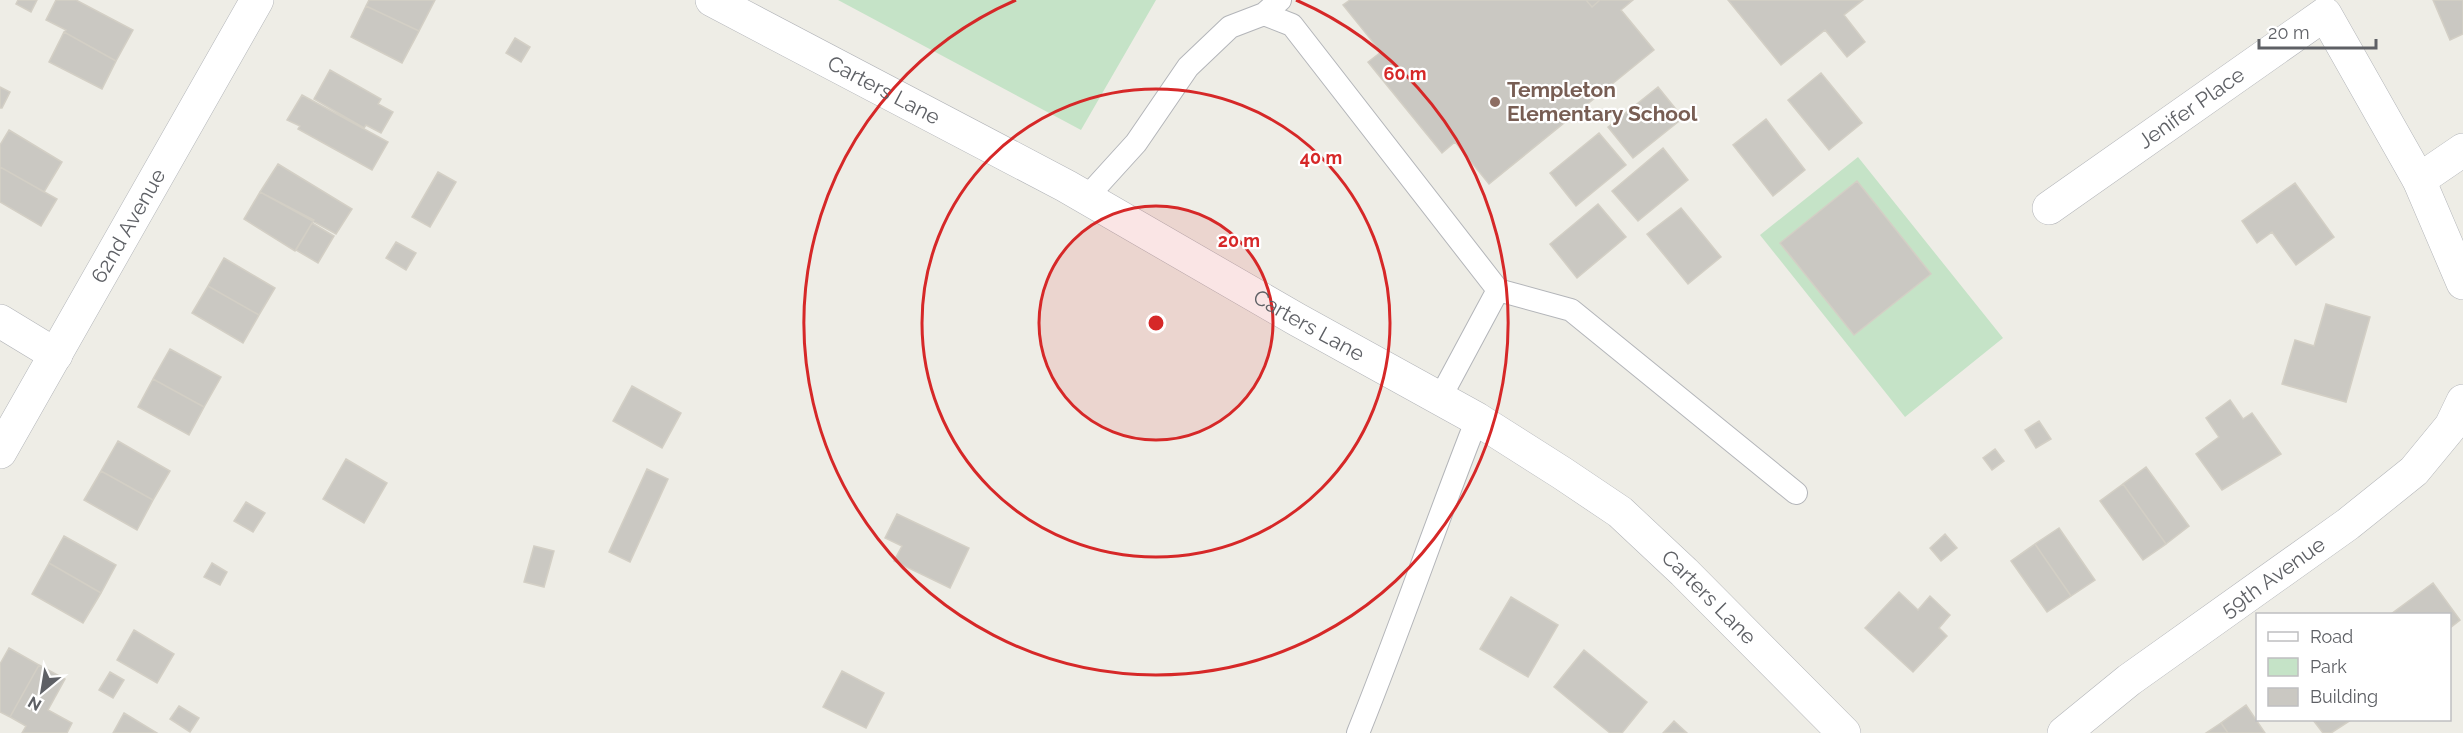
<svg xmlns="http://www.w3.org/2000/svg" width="2463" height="733" font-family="Raleway,sans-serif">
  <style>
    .green { fill: #c5e3c7 }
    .building { fill: #cac8c2; stroke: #d3cfc5; stroke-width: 1.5 }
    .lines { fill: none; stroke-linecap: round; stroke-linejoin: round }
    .lane-casing { stroke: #b3b5b9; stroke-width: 24 }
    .street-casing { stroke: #b3b5b9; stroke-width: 34 }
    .lane { stroke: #fff; stroke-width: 22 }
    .street { stroke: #fff; stroke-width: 33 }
    .ring { fill: none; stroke: #d62828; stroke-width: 3 }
    .education-dot { fill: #8d6e63; stroke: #fff; stroke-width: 2 }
    .labels { text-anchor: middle; stroke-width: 4.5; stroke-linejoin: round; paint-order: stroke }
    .street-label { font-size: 21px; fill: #5e6065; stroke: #fff }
    .education-label { font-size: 21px; font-weight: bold; fill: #785e54; stroke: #fff; text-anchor: start }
    .centre { fill: #d62828; stroke: #fff; stroke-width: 3 }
    .ring-label { font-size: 18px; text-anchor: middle; font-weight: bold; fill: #d62828; stroke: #fff; stroke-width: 4.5; stroke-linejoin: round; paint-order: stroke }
  </style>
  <rect width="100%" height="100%" fill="#eeede6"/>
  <path class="green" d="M838 0H1156L1081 130Z
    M1858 157 2003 338 1905 417 1760 235Z"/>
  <path class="building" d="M18 0H37L31 12 16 4Z
    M56 0H76L133 30 116 61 64 32 66 30 46 20Z
    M369 0H435L419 31 366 6Z
    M1350 0H1586L1592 7 1600 0H1633L1621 10 1654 50 1489 184 1455 142 1442 153 1368 62 1381 52 1343 5Z
    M1350 0H1633L1621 10 1654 50 1489 184 1455 142 1442 153 1368 62 1381 52 1343 5Z
    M1728 0H1863L1844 15 1865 42 1847 57 1825 30 1781 65Z
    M1728 0H1863L1844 15 1865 42 1847 57 1825 30 1781 65Z
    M2433 0H2463V34L2450 40Z
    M366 6 419 31 402 63 351 37Z
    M64 32 116 61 102 89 49 62Z
    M515 38 530 47 521 62 506 53Z
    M330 70 381 99 378 104 393 112 381 133 366 125 364 128 314 99Z
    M1821 73 1862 123 1829 150 1788 100Z
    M0 87 10 92 2 108H0Z
    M1658 87 1683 118 1633 158 1608 127Z
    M302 95 388 142 372 170 298 129 300 126 287 120Z
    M1766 119 1805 170 1773 196 1733 145Z
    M9 130 62 162 44 192 0 167V145Z
    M1599 133 1626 165 1576 206 1550 173Z
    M1663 148 1688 180 1638 221 1612 191Z
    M278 164 352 209 336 234 260 192Z
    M0 167 57 199 41 226 0 202Z
    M438 172 456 182 430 227 412 217Z
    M1857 181 1931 274 1854 335 1780 243Z
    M2295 183 2334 237 2296 265 2272 232 2257 243 2242 221Z
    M260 192 314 220 295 251 244 219Z
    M1598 204 1626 237 1577 278 1550 244Z
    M1681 208 1721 257 1688 284 1647 234Z
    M312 223 334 236 318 263 296 250Z
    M396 242 416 253 406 270 386 258Z
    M224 258 275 288 259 315 208 286Z
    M208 286 259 315 243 343 192 313Z
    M2326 304 2370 317 2346 402 2282 384 2295 340 2314 346Z
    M170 349 221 377 204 407 153 379Z
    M153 379 204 407 189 435 138 407Z
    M632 386 681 413 662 448 613 421Z
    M2230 400 2243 419 2252 413 2281 454 2222 490 2196 454 2219 437 2206 418Z
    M2039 421 2051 439 2036 448 2025 430Z
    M118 441 170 471 153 500 101 471Z
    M1995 449 2004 461 1992 470 1983 458Z
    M346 459 387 483 364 523 323 499Z
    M2146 467 2189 526 2166 544 2123 484Z
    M647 469 668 479 630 562 609 552Z
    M101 471 153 500 137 530 84 500Z
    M2123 484 2166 544 2143 560 2100 501Z
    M246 502 265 513 253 532 234 521Z
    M897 514 969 548 950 588 894 561 902 546 885 538Z
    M2059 528 2095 580 2071 596 2035 544Z
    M1945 534 1957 548 1941 561 1930 548Z
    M64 536 116 565 101 593 49 563Z
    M2035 544 2071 596 2047 612 2011 561Z
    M534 546 554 551 544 587 524 582Z
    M49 563 101 593 83 623 32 594Z
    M212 563 227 572 220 585 204 577Z
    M2433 583 2460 620 2450 628V614H2391Z
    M1899 592 1918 610 1930 596 1950 615 1939 628 1947 636 1913 672 1865 628Z
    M1511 597 1558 625 1528 677 1480 649Z
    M134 630 174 654 157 683 117 660Z
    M9 648 39 665 10 717 0 712V664Z
    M1584 650 1647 702 1622 733H1610L1554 687Z
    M39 665 65 679 48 710 72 723 67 733H22L26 726 10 717Z
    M842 671 884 693 866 728 823 707Z
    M110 672 124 680 113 698 99 690Z
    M2246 705 2265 733H2228L2221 723Z
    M179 706 199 718 190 732 170 719Z
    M124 713 157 733H113Z
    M2313 720H2351L2331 733H2323Z
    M1674 721 1687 733H1663Z
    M2221 723 2228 733H2206Z"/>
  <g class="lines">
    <g class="lane-casing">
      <path id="lane" d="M1264 14 1280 0
        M1086 198 1136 143 1188 67 1230 27 1264 14 1292 25 1498 290 1571 310 1796 493
        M1440 398 1498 290
        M1358 733C1400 629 1436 523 1477 419"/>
    </g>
    <g class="street-casing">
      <g id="street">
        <path id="s1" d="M712 0 1066 186 1296 319 1477 419 1562 473 1620 512 1684 572 1844 733"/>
        <path d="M2419 180 2463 150"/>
        <path id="s2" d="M2049 208 2325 14 2419 180 2463 283"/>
        <path d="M0 321 56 355"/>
        <path id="s3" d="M0 452 257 0"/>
        <path id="s4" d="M2064 733 2129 680 2348 524 2414 471 2451 426 2463 401"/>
      </g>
    </g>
    <use href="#lane" class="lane"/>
    <use href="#street" class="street"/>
  </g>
  <circle cx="1156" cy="323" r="117" fill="#d62828" fill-opacity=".12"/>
  <g class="ring">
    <circle cx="1156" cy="323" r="117"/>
    <circle cx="1156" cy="323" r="234"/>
    <path d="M1296 0A352 352 0 1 1 1016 0"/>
  </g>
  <circle class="education-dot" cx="1495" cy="102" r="6"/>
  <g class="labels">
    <g class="street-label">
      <text dy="7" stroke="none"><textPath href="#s1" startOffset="194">Carters Lane</textPath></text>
      <text dy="7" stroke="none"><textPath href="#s2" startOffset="174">Jenifer Place</textPath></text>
      <text dy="7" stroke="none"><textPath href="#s3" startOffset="260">62nd Avenue</textPath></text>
      <text dy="7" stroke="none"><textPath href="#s1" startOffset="680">Carters Lane</textPath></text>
      <text dy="7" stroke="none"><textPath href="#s4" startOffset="261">59th Avenue</textPath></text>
      <text dy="7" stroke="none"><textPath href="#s1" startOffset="1166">Carters Lane</textPath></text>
    </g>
    <g class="education-label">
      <text x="1507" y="97">Templeton<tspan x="1507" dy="24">Elementary School</tspan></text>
    </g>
  </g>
  <circle cx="1156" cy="323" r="9" class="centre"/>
  <g class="ring-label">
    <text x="1405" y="80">60 m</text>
    <text x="1321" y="164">40 m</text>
    <text x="1239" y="247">20 m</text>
  </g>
  <rect x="2256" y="613" width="195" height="108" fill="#ffffff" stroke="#bfbfc1" stroke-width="1.5"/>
  <rect x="2268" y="632" width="30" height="9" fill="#ffffff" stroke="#bfbfc1" stroke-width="1.5"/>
  <text x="2310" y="643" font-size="18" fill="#5e6065">Road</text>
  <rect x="2268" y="658" width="30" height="18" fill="#c5e3c7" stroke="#bfbfc1" stroke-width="1.5"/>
  <text x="2310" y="673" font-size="18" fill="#5e6065">Park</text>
  <rect x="2268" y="688" width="30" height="18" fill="#cac8c2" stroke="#bfbfc1" stroke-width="1.5"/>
  <text x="2310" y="703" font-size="18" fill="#5e6065">Building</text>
  <g transform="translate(42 691) rotate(210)" stroke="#ffffff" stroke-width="4.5" paint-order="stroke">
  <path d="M0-4.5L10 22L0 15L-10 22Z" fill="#5e6065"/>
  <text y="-9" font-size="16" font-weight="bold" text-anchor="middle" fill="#5e6065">N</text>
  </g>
  <path d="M2259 39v9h117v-9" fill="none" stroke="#5e6065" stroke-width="3"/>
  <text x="2268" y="39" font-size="18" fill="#5e6065" stroke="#ffffff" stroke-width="4.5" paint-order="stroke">20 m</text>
</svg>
